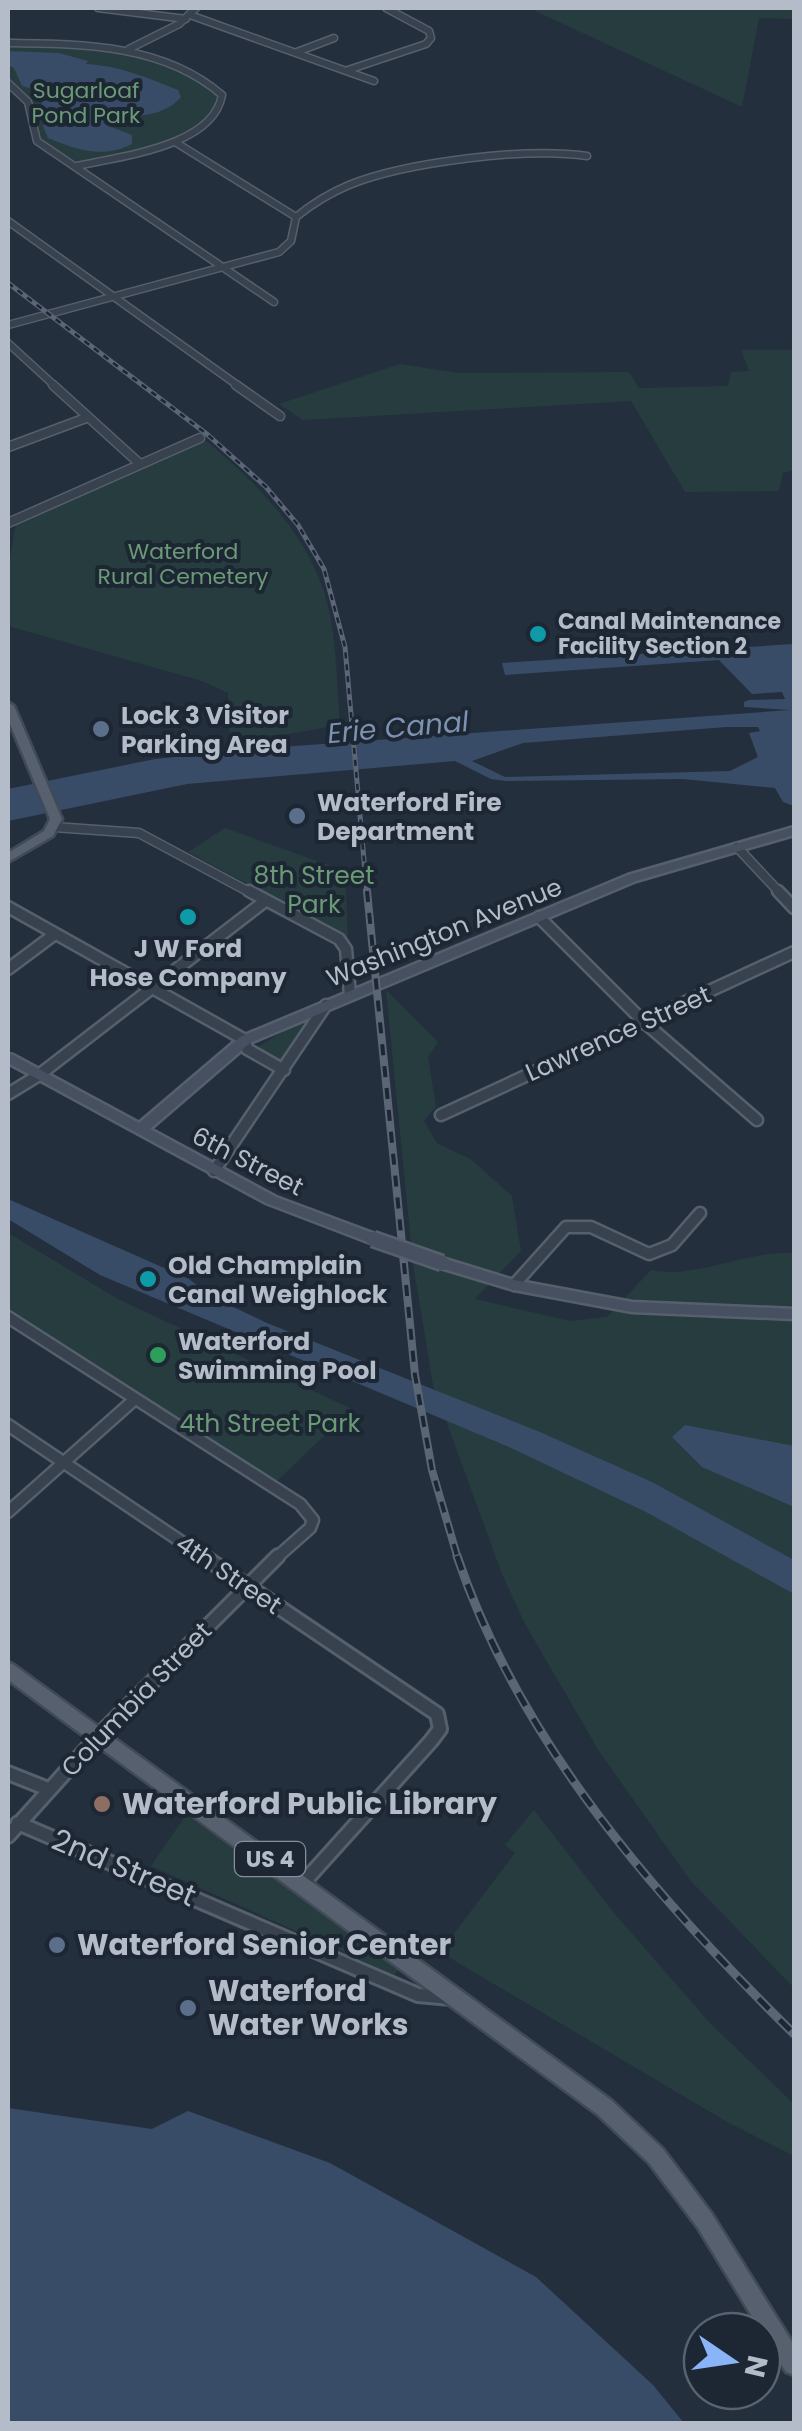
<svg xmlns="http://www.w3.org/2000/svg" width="802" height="2431" font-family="Poppins,sans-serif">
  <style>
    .green { fill: #263c3f }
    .water { fill: #394c67; fill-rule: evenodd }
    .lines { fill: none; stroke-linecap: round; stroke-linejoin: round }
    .street-far3-casing { stroke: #565f6c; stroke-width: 9 }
    .street-far2-casing { stroke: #565f6c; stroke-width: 11 }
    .street-far1-casing { stroke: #565f6c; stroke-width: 15 }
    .street-casing { stroke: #565f6c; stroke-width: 18 }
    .secondary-casing { stroke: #565f6c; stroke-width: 5 }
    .primary-casing { stroke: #414a57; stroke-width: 5 }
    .street-far3 { stroke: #38414e; stroke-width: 6 }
    .street-far2 { stroke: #38414e; stroke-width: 8 }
    .street-far1 { stroke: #38414e; stroke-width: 10 }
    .street { stroke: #38414e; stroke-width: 12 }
    .secondary { fill: #465061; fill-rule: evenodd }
    .primary { fill: #56606e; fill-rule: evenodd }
    .rail-far2-casing { stroke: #5a6575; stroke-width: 5 }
    .rail-far1-casing { stroke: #5a6575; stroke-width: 8 }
    .rail-casing { stroke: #5a6575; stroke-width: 9 }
    .rail-far2 { stroke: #1d2633; stroke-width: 2.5; stroke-dasharray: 6; stroke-linecap: butt }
    .rail-far1 { stroke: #1d2633; stroke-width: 4; stroke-dasharray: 11; stroke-linecap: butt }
    .rail { stroke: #1d2633; stroke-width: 5; stroke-dasharray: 15; stroke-linecap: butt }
    .secondary-bridge-casing { stroke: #565f6c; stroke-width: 19; stroke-linecap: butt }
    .secondary-bridge { stroke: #465061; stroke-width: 14 }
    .culture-dot { fill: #0f9aa8; stroke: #1d2633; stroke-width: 4 }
    .service-dot { fill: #5c6f8a; stroke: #1d2633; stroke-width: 4 }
    .leisure-dot { fill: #2e9e5b; stroke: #1d2633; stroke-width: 4 }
    .education-dot { fill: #8d6e63; stroke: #1d2633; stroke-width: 4 }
    .labels { text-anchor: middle; stroke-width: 8; stroke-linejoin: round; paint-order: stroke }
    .far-park-label { font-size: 22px; fill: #6b9a76; stroke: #1d2633 }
    .far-poi-label { font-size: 22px; font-weight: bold; fill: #b4bcc9; stroke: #1d2633; text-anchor: start }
    .shield { fill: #1d2633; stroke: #878f9c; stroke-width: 2.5 }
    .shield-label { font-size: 22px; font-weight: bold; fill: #b4bcc9 }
    .poi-label { font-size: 25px; font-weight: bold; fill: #b4bcc9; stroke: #1d2633; text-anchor: start }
    .park-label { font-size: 25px; fill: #6b9a76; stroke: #1d2633 }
    .street-label { font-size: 25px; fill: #b4bcc9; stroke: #1d2633 }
    .water-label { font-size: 28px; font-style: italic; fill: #7c92b1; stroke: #1d2633 }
    .near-poi-label { font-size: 30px; font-weight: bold; fill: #b4bcc9; stroke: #1d2633; text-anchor: start }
    .near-street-label { font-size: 30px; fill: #b4bcc9; stroke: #1d2633 }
  </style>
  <rect width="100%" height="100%" fill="#242f3e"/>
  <path class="green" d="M529 8H794V19L759 18 742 107Z
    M8 45 128 52 199 81 216 90 221 99C205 145 118 153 76 163L37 135 31 99 8 79Z
    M741 350H794V470L783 473 779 491 685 492 631 401 303 420 279 404 400 364 458 373 629 372 639 388 728 386 731 372 749 371Z
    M205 440C260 485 316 542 330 615 337 650 337 689 340 725L288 734 230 738 228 693 202 681 8 626V569L16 523Z
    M225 828 345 871 348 938 188 852Z
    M386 990 438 1042 428 1057 436 1107 424 1121 437 1143 472 1160 512 1196 521 1251 475 1299 570 1321 607 1317 651 1270C694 1280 748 1250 794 1253V1988L690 1880 599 1751 524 1622 502 1574 433 1385 413 1264Z
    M303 1020 308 1023 282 1063 254 1049Z
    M8 1233 118 1299 352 1409 276 1482 8 1313Z
    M534 1810 614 1913 710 2023 794 2104V2156L729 2123 440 1952 515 1853 505 1845Z
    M186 1815 391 1963 398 1970 394 1975 151 1866Z"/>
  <path class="water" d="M8 51 59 53 88 61 86 64C118 65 148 78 178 90L181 97C161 120 131 115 103 118L104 124 132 135V144C103 159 77 150 48 138L43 126 46 117 40 109 42 102 50 99V94L22 86 14 68 8 65Z
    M794 644V806L783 802 775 788 683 779 506 781 491 779 455 761 187 784 8 821V789L155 759 254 749 790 710 744 707V702L749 700 785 699 782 692 752 694 719 660 505 675 502 663ZM726 727H758L760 731 749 733 758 757 730 771 505 777 472 761 523 743Z
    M8 1199 189 1279 210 1296 267 1323 540 1432 652 1482 794 1560V1594L646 1512 509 1447 100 1275 8 1219Z
    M685 1425 794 1446V1507L702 1467 672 1437Z
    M8 2108 152 2129 188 2111 330 2163 536 2277 653 2385 684 2423H8Z"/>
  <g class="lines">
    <g class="street-far3-casing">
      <path id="street-far3" d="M98 8 186 19
        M190 15 374 81
        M8 43C82 44 163 44 222 95 213 147 120 156 77 166
        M129 49 179 24 196 8
        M297 52 334 38
        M348 70 426 44 431 38 429 31 386 8
        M8 83 28 102 37 141 274 302
        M175 142 296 217
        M296 217C312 204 330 193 349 185 406 162 527 147 587 156
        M8 221 240 387
        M8 325 279 252 291 241 296 217
        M8 343 56 387"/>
    </g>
    <g class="street-far2-casing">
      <path id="street-far2" d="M53 385 140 464
        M236 385 280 416
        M8 447 86 418
        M8 523 200 438
        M54 827 139 833 253 894
        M737 847 781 894"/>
    </g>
    <g class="street-far1-casing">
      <path id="street-far1" d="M249 891 339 939 346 949 350 995
        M778 891 794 908
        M8 907 245 1040 247 1049 284 1070
        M539 917 644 1022 757 1120
        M8 969 55 934
        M8 1094 39 1075 265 901
        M441 1115 794 952
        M214 1171 326 1005
        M514 1285 566 1227H591L649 1254 672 1245 700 1213
        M8 1317 300 1504 313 1520 310 1528 275 1559
        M8 1425 207 1559
        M8 1512 135 1399"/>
    </g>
    <g class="street-casing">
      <path id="street" d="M203 1556 437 1714 440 1729 431 1741 303 1883
        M8 1773 48 1789
        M18 1823 418 1995 451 1998
        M8 1836 99 1735 278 1556"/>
    </g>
    <g class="secondary-casing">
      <path id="secondary" d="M794 827V835L636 881 250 1043 150 1129 276 1197 378 1235 380 1239 378 1243 373 1244 266 1203 8 1063V1054L13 1055 139 1123 240 1037 628 875Z
        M442 1258 514 1280 632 1302 794 1309V1319L632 1312 514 1290 437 1267 435 1263Z"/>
    </g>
    <g class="primary-casing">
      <path id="primary" d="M8 702 14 706 62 819 53 836 8 862V853L44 831 50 819 8 719Z
        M8 1662 14 1665 611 2100 663 2149 712 2214 794 2345V2375L786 2372 698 2228 649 2163 597 2114 8 1680Z"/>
    </g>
    <use href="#street-far3" class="street-far3"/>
    <use href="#street-far2" class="street-far2"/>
    <use href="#street-far1" class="street-far1"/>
    <use href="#street" class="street"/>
    <use href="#secondary" class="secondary"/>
    <use href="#primary" class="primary"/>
    <g class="rail-far2-casing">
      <path id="rail-far2" d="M8 283 208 435 266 487 298 525 324 569 345 647 367 894"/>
    </g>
    <g class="rail-far1-casing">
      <path id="rail-far1" d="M367 891 415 1375 432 1470 458 1559"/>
    </g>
    <g class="rail-casing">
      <path id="rail" d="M457 1556C520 1743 656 1898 794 2034"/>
    </g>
    <use href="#rail-far2" class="rail-far2"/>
    <use href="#rail-far1" class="rail-far1"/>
    <use href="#rail" class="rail"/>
    <g class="secondary-bridge-casing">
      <path id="secondary-bridge" d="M373 1239 442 1263"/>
    </g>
    <use href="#secondary-bridge" class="secondary-bridge"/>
  </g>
  <g class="culture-dot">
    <circle cx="538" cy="634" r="10"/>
    <circle cx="188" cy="917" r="10"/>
    <circle cx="148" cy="1279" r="10"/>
  </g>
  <g class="service-dot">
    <circle cx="101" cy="729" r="10"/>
    <circle cx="297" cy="816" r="10"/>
    <circle cx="57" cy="1945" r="10"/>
    <circle cx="188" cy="2008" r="10"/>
  </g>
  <circle class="leisure-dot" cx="158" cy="1355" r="10"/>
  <circle class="education-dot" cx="102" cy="1804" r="10"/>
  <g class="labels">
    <g class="far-park-label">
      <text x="86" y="98">Sugarloaf<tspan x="86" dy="25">Pond Park</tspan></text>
      <text x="183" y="559">Waterford<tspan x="183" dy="25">Rural Cemetery</tspan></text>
    </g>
    <g class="far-poi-label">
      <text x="558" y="629">Canal Maintenance<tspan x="558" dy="25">Facility Section 2</tspan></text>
    </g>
    <rect class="shield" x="235" y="1842" width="70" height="34" rx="8"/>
    <g class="shield-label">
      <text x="270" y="1867">US 4</text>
    </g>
    <g class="poi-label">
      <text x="121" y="724">Lock 3 Visitor<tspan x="121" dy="29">Parking Area</tspan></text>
      <text x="317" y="811">Waterford Fire<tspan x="317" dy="29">Department</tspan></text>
      <text x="188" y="957" text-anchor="middle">J W Ford<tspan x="188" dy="29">Hose Company</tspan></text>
      <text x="168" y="1274">Old Champlain<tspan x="168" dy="29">Canal Weighlock</tspan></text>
      <text x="178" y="1350">Waterford<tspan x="178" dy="29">Swimming Pool</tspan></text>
    </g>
    <g class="park-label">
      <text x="314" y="884">8th Street<tspan x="314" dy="29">Park</tspan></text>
      <text x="270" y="1432">4th Street Park</text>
    </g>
    <g class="street-label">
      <text transform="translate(444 932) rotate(-22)" y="9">Washington Avenue</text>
      <text transform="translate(618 1033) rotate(-24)" y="9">Lawrence Street</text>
      <text transform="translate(248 1161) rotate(27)" y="9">6th Street</text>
      <text transform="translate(229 1574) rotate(34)" y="9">4th Street</text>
      <text transform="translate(136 1699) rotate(-46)" y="9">Columbia Street</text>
    </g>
    <g class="water-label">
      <text transform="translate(398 727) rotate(-5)" y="10">Erie Canal</text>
    </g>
    <g class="near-poi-label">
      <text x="122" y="1814">Waterford Public Library</text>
      <text x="77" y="1955">Waterford Senior Center</text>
      <text x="208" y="2001">Waterford<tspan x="208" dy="34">Water Works</tspan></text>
    </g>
    <g class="near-street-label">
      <text transform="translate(124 1868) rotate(23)" y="10">2nd Street</text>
    </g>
  </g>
  <rect width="802" height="2431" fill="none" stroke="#b4bcc9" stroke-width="20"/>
  <g transform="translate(732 2361) rotate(103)"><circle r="48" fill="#1d2633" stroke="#59626f" stroke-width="2.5"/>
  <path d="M0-8L18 38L0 25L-18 38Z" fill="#8ab4f8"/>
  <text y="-15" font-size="28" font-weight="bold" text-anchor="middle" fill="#b4bcc9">N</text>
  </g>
</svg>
